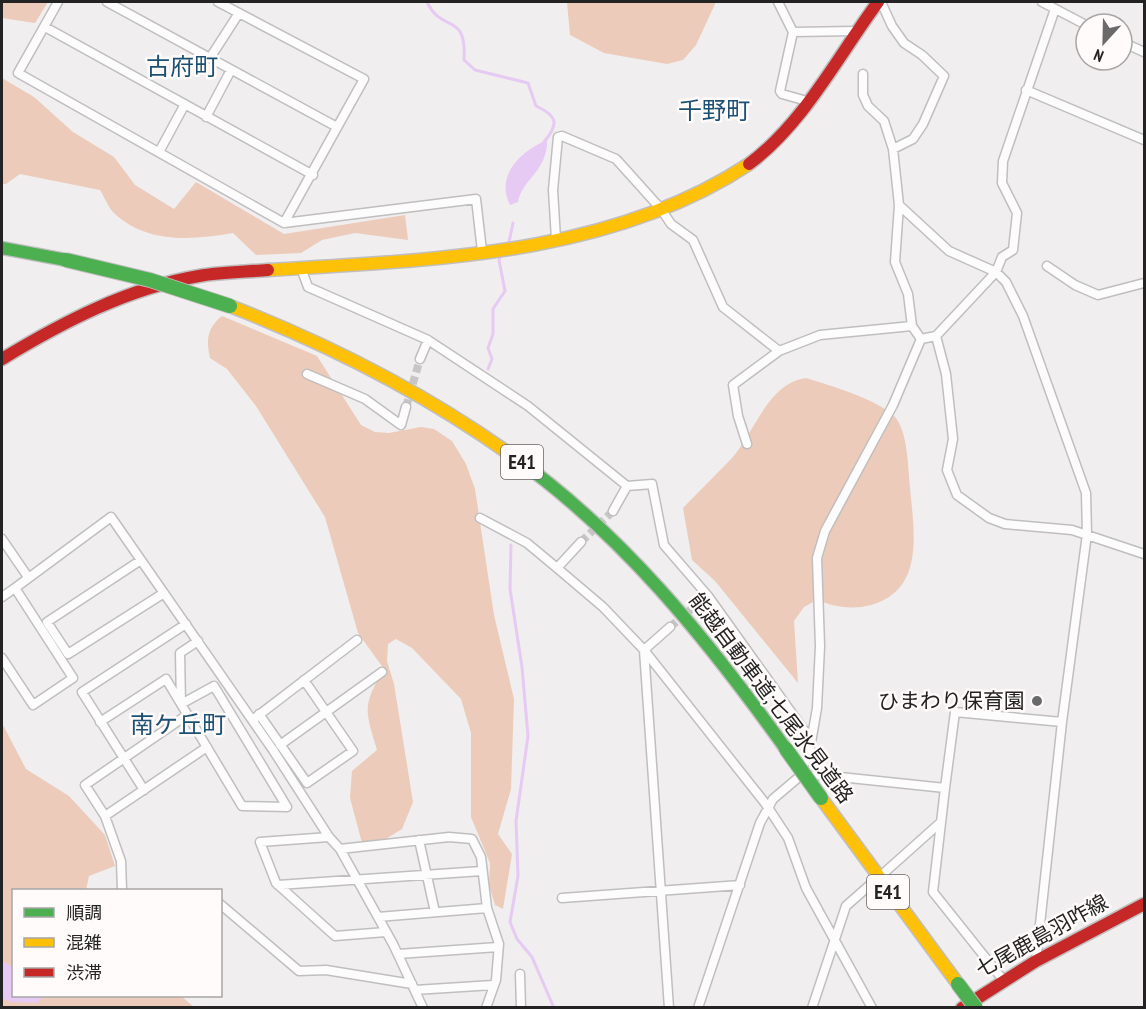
<svg xmlns="http://www.w3.org/2000/svg" width="1146" height="1009" font-family="'PT Sans Narrow','Noto Sans JP',sans-serif">
  <style>
    .green { fill: #eccbba }
    .water { fill: #e6caf3 }
    .lines { fill: none; stroke-linecap: round; stroke-linejoin: round }
    .stream { stroke: #e6caf3; stroke-width: 3 }
    .street-tunnel { stroke: #c7c5c6; stroke-width: 8; stroke-dasharray: 8 4; stroke-linecap: butt }
    .street-casing { stroke: #c0bebf; stroke-width: 11 }
    .fast-casing { stroke: #c0bebf; stroke-width: 15 }
    .slow-casing { stroke: #c0bebf; stroke-width: 15 }
    .jam-casing { stroke: #c0bebf; stroke-width: 15 }
    .street { stroke: #fdfcfd; stroke-width: 8 }
    .fast { stroke: #4caf50; stroke-width: 12 }
    .slow { stroke: #ffc107; stroke-width: 12 }
    .jam { stroke: #c62828; stroke-width: 12 }
    .fast-bridge-casing { stroke: #c0bebf; stroke-width: 16; stroke-linecap: butt }
    .fast-bridge { stroke: #4caf50; stroke-width: 14 }
    .poi-dot { fill: #6b6a6a; stroke: #fffbfb; stroke-width: 2 }
    .labels { text-anchor: middle; stroke-width: 5; stroke-linejoin: round; paint-order: stroke }
    .shield { fill: #fffbfb; stroke: #666464; stroke-width: 1.5 }
    .shield-label { font-size: 20px; font-weight: bold; fill: #242323 }
    .street-label { font-size: 21px; fill: #242323; stroke: #fffbfb }
    .poi-label { font-size: 21px; fill: #242323; stroke: #fffbfb; text-anchor: end }
    .quarter-label { font-size: 24px; fill: #1b5073; stroke: #fffbfb }
  </style>
  <rect width="100%" height="100%" fill="#f0eeef"/>
  <path class="green" d="M2 2H48L35 23 2 18Z
    M567 2H716L696 45 683 60 667 64 604 53 570 35Z
    M2 78 34 97 73 132 114 157 135 185 174 209 196 182 284 234 405 215 408 240 355 233 322 240 301 253 256 255 233 233C192 240 148 244 115 214 109 209 105 198 100 190L20 174 6 184H2Z
    M222 316 317 356 361 425 375 432 389 433 421 427 434 429 452 441 466 464 475 489 494 615 514 699 511 789 498 834 512 854 503 909 495 905 489 885 490 863 471 817V733L461 699 412 648 396 639 388 644 387 661 394 684 413 802 402 829 376 845 362 843 350 798 352 771 377 750C365 710 362 706 384 669L358 633 325 517 256 406 227 369 210 358C206 340 207 328 222 316Z
    M806 378C829 385 879 400 895 417 908 432 908 468 910 488 914 532 925 590 871 605 852 610 835 607 817 600L804 607 794 621 798 683 715 581 692 560 683 508C699 491 716 475 732 458 755 432 768 383 806 378Z
    M3 725 26 769 69 796 105 835 115 866 89 876 86 890H14V996H181L194 1007H2Z"/>
  <path class="water" d="M547 140C548 171 522 179 518 202L510 205C495 175 521 151 547 140Z
    M2 961 13 967 14 996H44L37 1003 11 1002 2 998Z"/>
  <g class="lines">
    <path class="stream" d="M427 2C442 34 467 11 464 60L475 70 528 83 536 106C558 116 559 124 544 142
      M509 242 513 223
      M488 369 492 359 488 348 493 334V309L505 291 499 260 501 255
      M511 545 510 589 522 667 528 736 516 821 518 876 510 922 517 939 532 957 554 1008"/>
    <path class="street-tunnel" d="M406 407 420 359
      M581 542 613 511
      M670 627 696 605"/>
    <g class="street-casing">
      <path id="street" d="M58 2 18 73 284 223 476 199 482 251
        M107 2 337 127
        M218 2 364 79 284 223
        M778 2 793 32 855 31
        M881 2 892 26 904 43 922 55 944 76 923 124 913 139 893 149
        M1042 2 1086 25
        M45 27 313 175
        M793 32 780 91 782 94 807 101
        M1122 42 1144 52
        M210 58 239 13
        M863 74V95L868 106 884 121 893 149 899 205 895 262 908 294 912 326 921 339
        M1026 90 1144 140
        M206 117 231 70
        M159 152 185 104
        M899 205 949 251 996 272 1006 282 1023 316 1086 493 1087 534 1062 722 1036 961
        M556 239 553 190 558 137 562 136 616 159 661 209 671 224 693 240 723 307 779 351
        M1047 266 1075 285 1098 295 1144 283
        M301 268 308 287 428 340 528 406 627 486 652 484 664 545 708 596 811 740
        M936 336 946 374 953 439 947 470 957 495 989 518 1005 524 1072 530 1144 554
        M921 339 936 336 996 272 1002 257 1013 250 1017 213 1002 183 1003 161 1055 9
        M420 359 428 340
        M307 374 365 399 401 425 406 407
        M747 444 738 416 733 385 779 351 820 335 912 326
        M613 511 627 486
        M480 518 527 543 557 568 603 607 644 650 765 803 788 838 806 888 872 1008
        M2 539 28 577
        M141 560 47 622 68 654 164 593
        M557 568 581 542
        M2 597 15 588
        M696 605 708 596
        M2 658 33 705 73 678 15 588 111 517 273 750 329 837 340 849 393 944 423 1008
        M259 714 307 783 353 751 304 680
        M187 715 85 785 105 816 207 747
        M255 718 357 640
        M100 722 166 679 181 704 214 686 287 807 242 806 181 704 180 653 198 641
        M280 745 382 672
        M806 776 821 775 945 788 955 712 1062 722
        M945 788 933 892 1004 981
        M144 790 82 692 186 624
        M105 816 121 861 122 890
        M329 837 260 842 276 883 335 936 386 932
        M419 840 435 912
        M340 849 449 837 472 839 481 857 487 908 499 944 496 980 486 1008
        M885 872 941 822
        M278 885 482 871
        M562 898 740 885
        M220 904 299 971 326 970 412 984
        M378 917 487 908
        M398 954 498 947
        M520 974 521 1008
        M415 990 493 985
        M669 1008 644 650 670 627
        M698 1008 760 823 773 799 799 777 809 754 817 708 820 646 817 558 825 531 893 405 921 339
        M812 1008 846 906 871 884"/>
    </g>
    <g class="fast-casing">
      <path id="fast" d="M2 248 66 260
        M511 455C622 533 707 639 786 749"/>
    </g>
    <g class="slow-casing">
      <path id="slow" d="M268 270C430 260 610 256 749 164
        M230 306C330 345 423 392 511 455
        M821 798 958 984"/>
    </g>
    <g class="jam-casing">
      <path id="jam" d="M749 164C804 123 838 56 878 2
        M2 359C63 322 128 288 199 276 222 272 245 272 268 270
        M962 1008 1036 961 1144 904"/>
    </g>
    <use href="#street" class="street"/>
    <use href="#fast" class="fast"/>
    <use href="#slow" class="slow"/>
    <use href="#jam" class="jam"/>
    <g class="fast-bridge-casing">
      <path id="fast-bridge" d="M66 260 150 280 230 306
        M786 749 821 798
        M958 984 976 1008"/>
    </g>
    <use href="#fast-bridge" class="fast-bridge"/>
  </g>
  <circle class="poi-dot" cx="1037" cy="701" r="6"/>
  <g class="labels">
    <g class="shield">
      <rect x="501" y="445" width="42" height="34" rx="4.5"/>
      <rect x="867" y="875" width="42" height="34" rx="4.5"/>
    </g>
    <g class="shield-label">
      <text x="522" y="469">E41</text>
      <text x="888" y="899">E41</text>
    </g>
    <g class="street-label">
      <text transform="translate(771 698) rotate(53)" y="7">能越自動車道;七尾氷見道路</text>
      <text transform="translate(1042 936) rotate(-29)" y="7">七尾鹿島羽咋線</text>
    </g>
    <g class="poi-label">
      <text x="1025" y="708">ひまわり保育園</text>
    </g>
    <g class="quarter-label">
      <text x="182" y="75">古府町</text>
      <text x="714" y="119">千野町</text>
      <text x="178" y="733">南ケ丘町</text>
    </g>
  </g>
  <rect width="1146" height="1009" fill="none" stroke="#242323" stroke-width="6"/>
  <rect x="12" y="889" width="210" height="108" fill="#fffbfb" stroke="#a7a5a5" stroke-width="1.5"/>
  <rect x="24" y="908" width="30" height="9" fill="#4caf50" stroke="#a7a5a5" stroke-width="1.5"/>
  <text x="66" y="919" font-size="18" fill="#242323">順調</text>
  <rect x="24" y="938" width="30" height="9" fill="#ffc107" stroke="#a7a5a5" stroke-width="1.5"/>
  <text x="66" y="949" font-size="18" fill="#242323">混雑</text>
  <rect x="24" y="968" width="30" height="9" fill="#c62828" stroke="#a7a5a5" stroke-width="1.5"/>
  <text x="66" y="979" font-size="18" fill="#242323">渋滞</text>
  <g transform="translate(1104 42) rotate(202)"><circle r="28" fill="#fffbfb" stroke="#a7a5a5" stroke-width="1.5"/>
  <path d="M0-4.5L10 22L0 15L-10 22Z" fill="#6b6a6a"/>
  <text y="-9" font-size="16" font-weight="bold" text-anchor="middle" fill="#242323">N</text>
  </g>
</svg>
